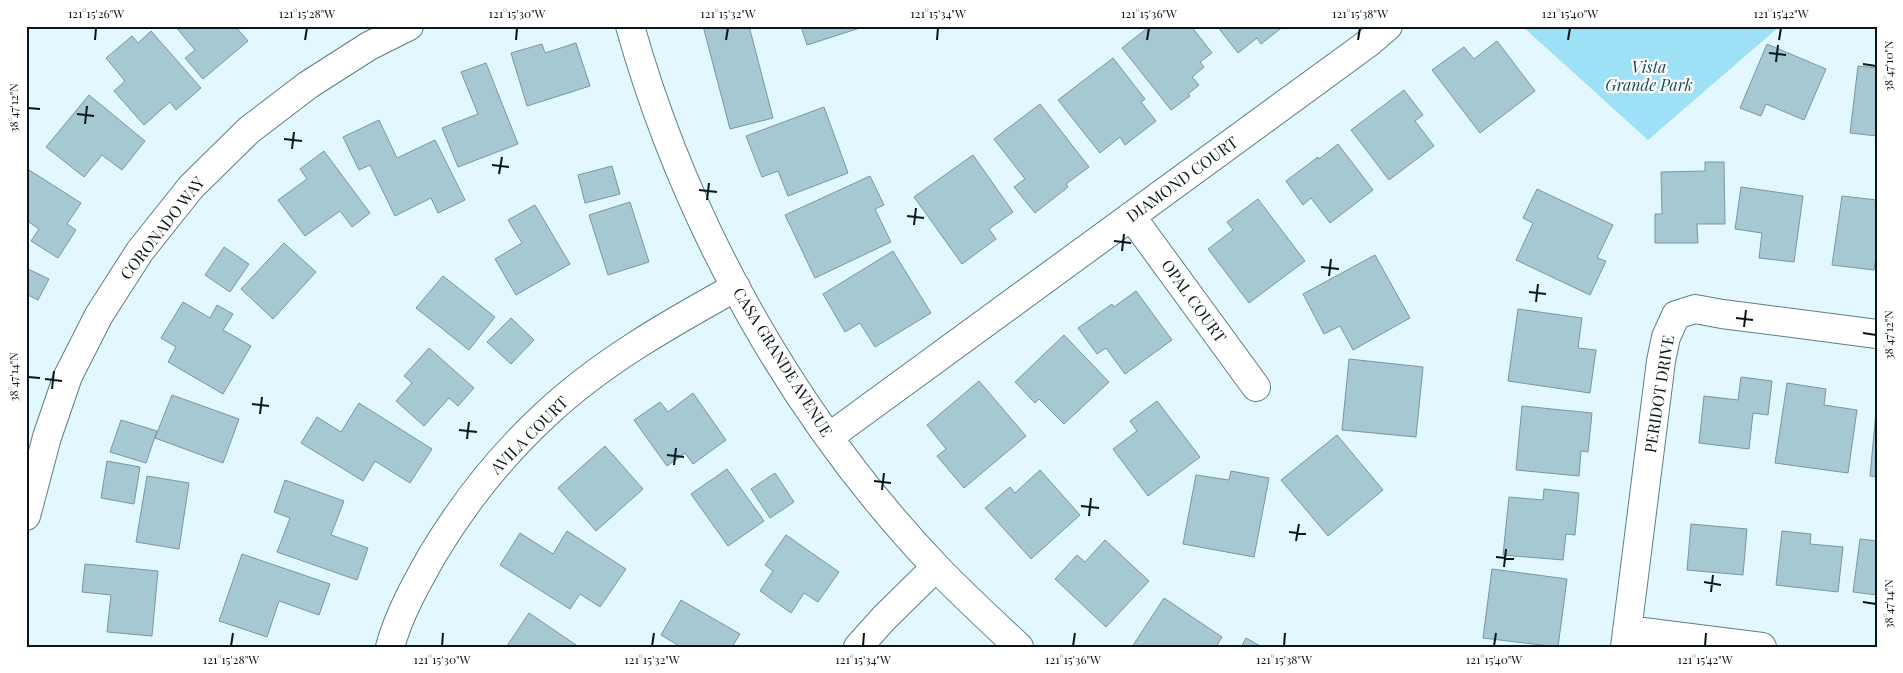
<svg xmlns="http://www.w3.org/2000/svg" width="1903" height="673" font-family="'Playfair Display',serif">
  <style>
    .green { fill: #9ee0f5 }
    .building { fill: #a6c8d3; stroke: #7697a2 }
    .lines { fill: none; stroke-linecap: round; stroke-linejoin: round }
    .minor-casing { stroke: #5d7e88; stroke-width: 30 }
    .minor { stroke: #fff; stroke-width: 28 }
    .ticks { fill: none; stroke: #081519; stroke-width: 2 }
    .labels { text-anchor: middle; stroke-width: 4.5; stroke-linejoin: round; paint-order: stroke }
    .park-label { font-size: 16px; font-style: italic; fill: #174754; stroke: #fff }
    .street-label { font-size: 16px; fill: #081519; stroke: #fff }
    .neatline { fill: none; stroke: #081519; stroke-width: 2 }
    .ticks-label { font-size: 12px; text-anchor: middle; fill: #081519 }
  </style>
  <rect width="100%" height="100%" fill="#e2f7fe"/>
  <path class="green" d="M1522 26H1780L1648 140Z"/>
  <path class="building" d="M175 26H235L248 41 203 79 185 58 195 50Z
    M703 26H749L773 118 730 129Z
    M801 26H863V27L807 45Z
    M1150 26H1191L1212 53 1200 62 1204 67 1192 77 1199 85 1188 94 1190 96 1171 110 1122 48Z
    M1217 26H1284L1261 44 1257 38 1238 53Z
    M151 31 201 88 176 110 170 102 144 125 114 91 125 81 106 58 132 36 138 43Z
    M1497 41 1535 91 1480 133 1432 70 1464 47 1474 59Z
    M576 43 590 86 527 106 511 53 542 44 545 53Z
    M1767 44 1826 69 1804 120 1766 104 1761 116 1740 108Z
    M1113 58 1145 99 1141 102 1156 121 1125 145 1120 137 1100 153 1058 100Z
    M486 63 518 144 458 167 442 128 478 114 461 72Z
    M1858 66 1877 68V136L1850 133Z
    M1404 90 1423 115 1415 121 1434 146 1389 180 1351 130Z
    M89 95 145 141 122 170 102 155 84 177 46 147Z
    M1040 104 1089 167 1066 184 1068 187 1035 213 1014 187 1025 179 994 139Z
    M824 107 848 173 788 196 778 171 762 177 746 136Z
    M379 120 397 158 435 140 465 200 438 213 431 198 395 216 370 165 359 170 343 137Z
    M1338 144 1373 190 1330 223 1311 198 1303 205 1286 181 1318 157 1319 159Z
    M324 151 370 213 352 227 340 211 305 236 278 200 307 179 300 169Z
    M973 155 1013 212 989 229 996 239 962 264 914 197Z
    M1705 162H1724L1725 224H1697L1698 243H1655V214H1662L1661 172 1705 171Z
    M612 166 620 194 585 203 578 175Z
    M26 168 81 203 67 224 76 230 58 258 31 241 39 229 26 220Z
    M870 176 884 205 875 209 891 242 815 278 785 215Z
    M1741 187 1803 196 1794 262 1759 258 1762 233 1735 229Z
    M1537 189 1613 225 1597 258 1606 261 1590 295 1516 260 1533 223 1523 218Z
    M1842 196 1877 200V250L1874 270 1832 265Z
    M1258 199 1305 261 1249 303 1208 249 1233 230 1227 222Z
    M630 202 649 262 608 275 589 215Z
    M535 205 570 264 516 295 495 259 522 243 508 220Z
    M284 243 316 272 273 319 241 289Z
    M224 247 249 264 230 292 205 275Z
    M893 251 931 313 875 347 860 323 845 332 823 294Z
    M1375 255 1410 318 1353 350 1340 326 1324 334 1303 294Z
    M26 268 49 279 38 300 26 294Z
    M443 276 495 317 469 350 416 308Z
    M1136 291 1172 340 1125 374 1106 348 1097 354 1078 328 1112 304 1114 307Z
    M183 302 210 318 217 305 233 314 223 330 251 346 223 394 168 362 176 347 161 338Z
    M1518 309 1582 318 1578 348 1596 350 1590 393 1508 381Z
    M511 318 534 340 511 364 487 342Z
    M1064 335 1109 382 1064 424 1039 399 1035 403 1015 382Z
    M429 348 474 388 458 406 449 398 424 426 396 401 412 383 404 376Z
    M1349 359 1423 367 1416 437 1342 430Z
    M1741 377 1772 381 1768 415 1753 413 1749 449 1699 443 1704 396 1738 400Z
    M979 381 1026 436 964 488 937 456 946 449 927 425Z
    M1787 383 1826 389 1824 405 1857 410 1848 473 1775 463Z
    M693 393 726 440 693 464 685 453 667 466 634 420 660 402 668 412Z
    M172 395 239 419 223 463 155 438Z
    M1157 401 1200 457 1148 496 1113 449 1137 431 1130 421Z
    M359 403 432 449 410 483 375 461 363 481 301 443 317 417 341 432Z
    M1522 406 1592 413 1588 452 1581 451 1579 476 1516 470Z
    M1876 412H1877V477L1870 476Z
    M121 420 157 431 146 463 110 452Z
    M1337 435 1383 490 1328 536 1281 480Z
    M605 446 643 489 596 531 558 488Z
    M107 461 140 467 134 504 101 498Z
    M727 469 764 521 728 546 691 494Z
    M1040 470 1080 515 1031 559 985 508 1010 487 1015 493Z
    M1231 471 1269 478 1254 557 1183 544 1196 475 1229 480Z
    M775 473 794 502 770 518 751 489Z
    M147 476 189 483 179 549 136 542Z
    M285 480 344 501 331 535 368 548 357 580 277 552 290 518 274 512Z
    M1544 489 1579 493 1575 535 1566 534 1563 560 1503 555 1509 497 1543 500Z
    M1691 524 1747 529 1743 575 1687 570Z
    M567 531 626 569 600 607 580 594 570 609 500 565 520 533 553 554Z
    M1782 531 1811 534 1810 544 1843 547 1838 592 1776 585Z
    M786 535 839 572 818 602 804 593 791 613 760 591 773 571 765 565Z
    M1860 539 1877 541V595L1853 592Z
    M1105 540 1149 581 1106 627 1055 579 1077 555 1085 562Z
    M242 554 330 584 319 615 279 601 267 637 219 621Z
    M85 564 158 571 152 636 107 632 111 595 82 592Z
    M1492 569 1567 579 1558 647 1483 638Z
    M1164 598 1222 637 1216 647H1132Z
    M681 600 740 634 732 647H681L661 635Z
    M529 613 579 647 507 646Z
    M1246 638 1262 647H1241Z"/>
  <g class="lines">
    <g class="minor-casing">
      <path id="minor" d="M630 26C686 225 794 418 937 568 963 595 991 621 1019 647
        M1131 216 1256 387
        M829 437 1367 44 1388 26
        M26 516 47 437 68 376 99 315 140 251 191 187 249 130 308 85 369 46 409 26
        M1627 630 1762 647
        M390 647C399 614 416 584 433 554 463 504 501 456 544 416 600 363 669 324 736 287
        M858 647 884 618 936 567
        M1625 647 1661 361 1666 337 1676 315 1695 309 1722 314 1877 334"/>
    </g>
    <use href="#minor" class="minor"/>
  </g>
  <path class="ticks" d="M95 40 96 28M305 40 307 28M516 40 517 28M726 40 728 28M937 40 938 28M1147 40 1149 28M1358 40 1360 28M1568 40 1570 28M1779 40 1781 28M1769 53 1786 55M1776 62 1778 45M1863 64 1876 66M28 108 40 109M77 114 94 116M85 124 87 106M284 139 302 141M292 149 294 132M492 165 509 167M499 174 502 157M699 190 717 192M707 200 709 183M907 216 924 218M914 225 916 208M1114 241 1131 243M1122 251 1124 234M1321 267 1339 269M1329 276 1331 259M1529 292 1546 294M1536 302 1538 284M1736 318 1753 320M1744 327 1746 310M1863 333 1876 335M28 377 40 378M45 379 62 381M52 389 54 371M252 404 269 406M260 414 262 397M459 430 477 432M467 439 469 422M667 455 684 457M674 465 676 448M874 481 891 483M882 490 884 473M1081 506 1099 508M1089 516 1091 498M1289 532 1306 534M1296 541 1299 524M1496 557 1514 559M1504 567 1506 549M1704 582 1721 585M1711 592 1713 575M1863 602 1876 604M231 646 233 633M442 646 443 633M652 646 654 633M863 646 864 633M1073 646 1075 633M1284 646 1285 633M1494 646 1496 633M1705 646 1706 633"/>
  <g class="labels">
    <g class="park-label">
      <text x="1649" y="73">Vista<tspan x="1649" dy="18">Grande Park</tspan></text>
    </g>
    <g class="street-label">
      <text transform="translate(1182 179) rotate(-36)" y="6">DIAMOND COURT</text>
      <text transform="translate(162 228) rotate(-52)" y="6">CORONADO WAY</text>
      <text transform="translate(1194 301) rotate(54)" y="6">OPAL COURT</text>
      <text transform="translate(783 362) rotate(58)" y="6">CASA GRANDE AVENUE</text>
      <text transform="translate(1659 394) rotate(-81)" y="6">PERIDOT DRIVE</text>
      <text transform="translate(529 435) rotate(-45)" y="6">AVILA COURT</text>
    </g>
  </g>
  <rect width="1903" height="673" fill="none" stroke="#ffffff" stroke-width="55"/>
  <rect x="28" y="28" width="1848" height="618" class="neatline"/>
  <g class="ticks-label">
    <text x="96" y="18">121°15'26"W</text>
    <text x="307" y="18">121°15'28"W</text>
    <text x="517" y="18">121°15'30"W</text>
    <text x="728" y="18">121°15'32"W</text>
    <text x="938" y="18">121°15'34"W</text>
    <text x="1149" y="18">121°15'36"W</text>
    <text x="1360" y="18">121°15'38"W</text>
    <text x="1570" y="18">121°15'40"W</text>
    <text x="1781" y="18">121°15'42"W</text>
    <text transform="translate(1889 66) rotate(-90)" y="4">38°47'10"N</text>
    <text transform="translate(14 108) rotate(-90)" y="4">38°47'12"N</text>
    <text transform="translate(1889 335) rotate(-90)" y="4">38°47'12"N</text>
    <text transform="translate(14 377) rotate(-90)" y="4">38°47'14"N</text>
    <text transform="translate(1889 604) rotate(-90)" y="4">38°47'14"N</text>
    <text x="231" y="664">121°15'28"W</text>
    <text x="442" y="664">121°15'30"W</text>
    <text x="652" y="664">121°15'32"W</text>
    <text x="863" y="664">121°15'34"W</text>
    <text x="1073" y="664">121°15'36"W</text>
    <text x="1284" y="664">121°15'38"W</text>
    <text x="1494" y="664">121°15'40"W</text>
    <text x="1705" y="664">121°15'42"W</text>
  </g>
</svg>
